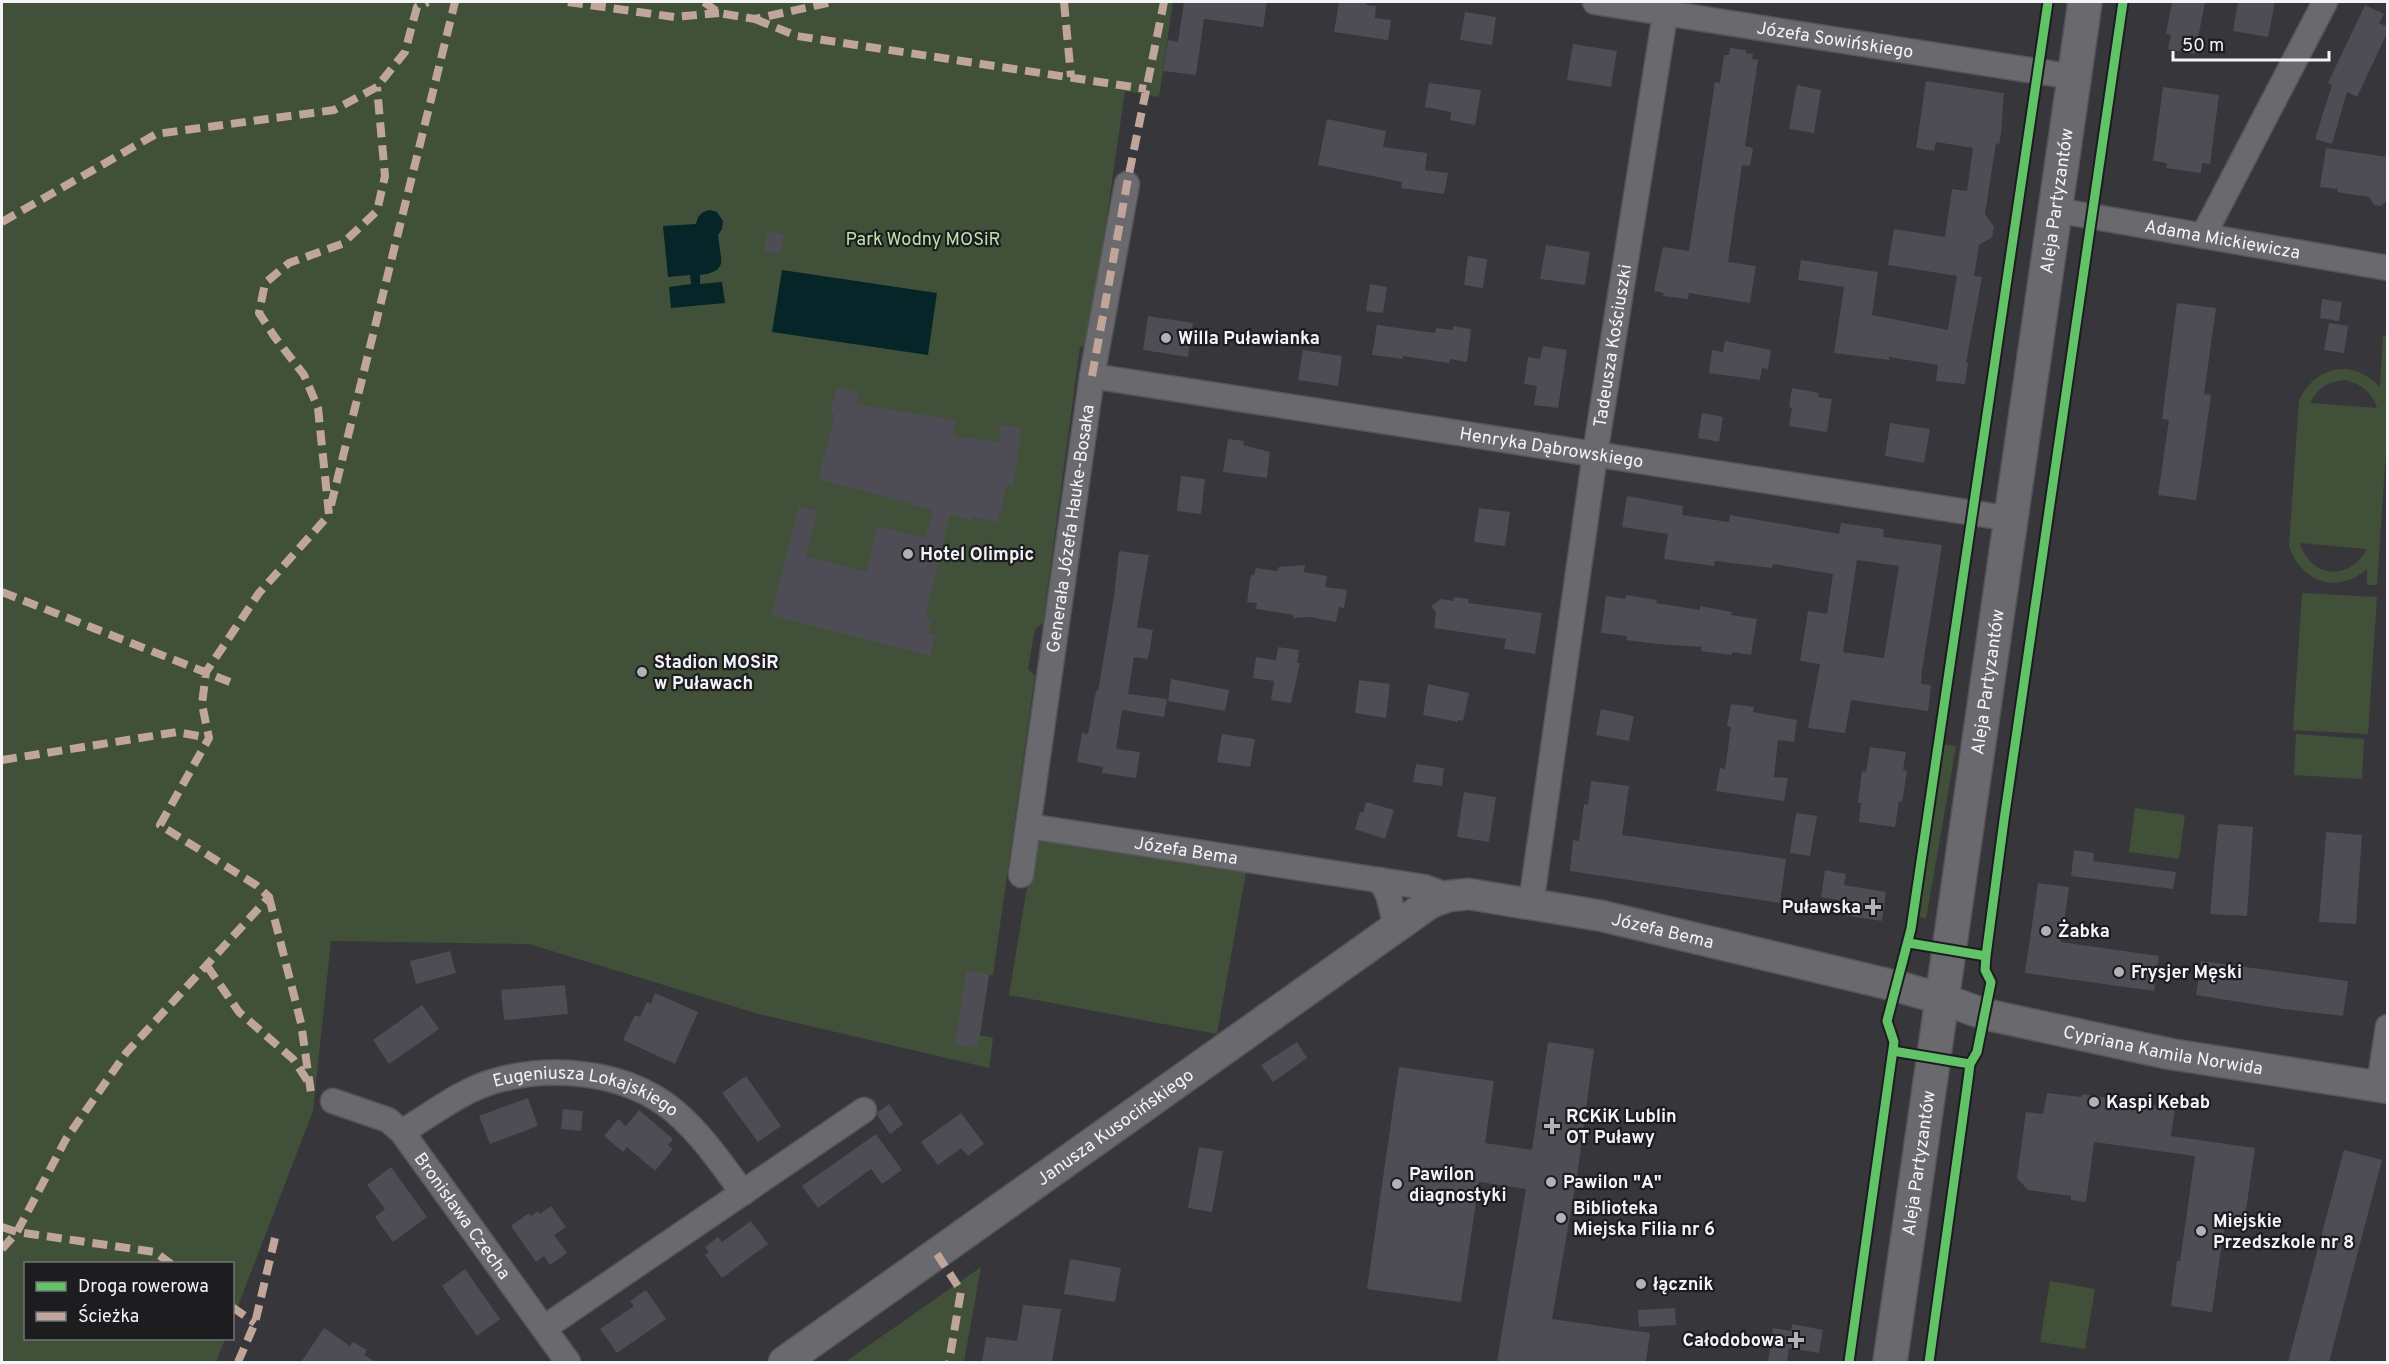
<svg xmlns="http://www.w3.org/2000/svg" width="2389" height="1364" font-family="Overpass,sans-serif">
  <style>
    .green { fill: #415139; fill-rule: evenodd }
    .water { fill: #052528 }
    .building { fill: #4e4c55; fill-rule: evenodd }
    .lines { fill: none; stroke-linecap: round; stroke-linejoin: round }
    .minor-casing { stroke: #56555a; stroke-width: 27 }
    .tertiary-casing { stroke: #56555a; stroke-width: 33 }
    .secondary-casing { stroke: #56555a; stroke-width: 36 }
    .minor { stroke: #6a696d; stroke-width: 24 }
    .tertiary { stroke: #6a696d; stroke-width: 30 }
    .secondary { stroke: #6a696d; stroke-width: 33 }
    .quiet { stroke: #c0a59a; stroke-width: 8; stroke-dasharray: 15 8; stroke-linecap: butt }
    .cycleway-casing { stroke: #1d1d20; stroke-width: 13 }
    .cycleway { stroke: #61c268; stroke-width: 9 }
    .poi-dot { fill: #b2b1b6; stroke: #1d1d20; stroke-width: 2 }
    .labels { text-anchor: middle; stroke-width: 4.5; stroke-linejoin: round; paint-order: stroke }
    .street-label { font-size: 18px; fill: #f4f3f8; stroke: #1d1d20 }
    .park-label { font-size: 18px; fill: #bee3ac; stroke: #1d1d20 }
    .poi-label { font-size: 18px; font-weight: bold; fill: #f4f3f8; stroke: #1d1d20; text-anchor: start }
  </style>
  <rect width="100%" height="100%" fill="#37363b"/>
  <path class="green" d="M2 2H1173L1159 97 1125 91 1088 348 1080 347 1043 623 1035 629 1028 669 1035 676 993 975H989L980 1035 993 1038 989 1068 759 1014 529 944 331 941 313 1111 233 1319 232 1264H26V1338L225 1339 216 1362H2Z
    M2383 335 2388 336 2387 436 2377 585H2367V569C2337 595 2301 582 2289 546L2299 400C2317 365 2352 358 2380 387ZM2345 380C2362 384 2372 392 2377 408L2310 403C2317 388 2328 381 2345 380ZM2300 544V543L2367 549C2350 581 2312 579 2300 544Z
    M2302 593 2377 597 2368 734 2293 730Z
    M2296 734 2364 739 2362 779 2294 775Z
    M1942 744 1956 746 1926 919 1916 915Z
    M2135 808 2185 815 2179 859 2129 852Z
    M1035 840 1246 872 1217 1034 1009 995Z
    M981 1267 964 1362H845Z
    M2050 1281 2095 1289 2085 1349 2040 1342Z"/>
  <path class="water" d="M710 210 717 212 723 221 722 229 718 235C720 260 730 271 700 275V284L722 282 725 303 671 308 669 287 691 284 690 275 668 277 663 226 696 224C698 215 701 212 710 210Z
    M782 270 937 293 928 355 772 332Z"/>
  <path class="building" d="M1184 2H1267L1263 27 1204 19 1196 75 1163 71 1168 40 1178 42Z
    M1339 2H1367L1366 5 1376 6 1375 18 1391 20 1388 40 1334 32Z
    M2172 2H2205L2195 54 2168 49 2171 35 2166 34Z
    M2238 2H2275L2268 37 2233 31Z
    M2365 5 2384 14 2379 23 2388 27V31L2357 97 2347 92 2332 144 2315 139 2332 85 2328 83Z
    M1465 12 1496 17 1492 45 1460 40Z
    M1573 44 1617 51 1611 87 1567 80Z
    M1730 48 1746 50V53L1753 54 1752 59 1758 60 1745 146 1753 148 1750 166 1742 165 1728 262 1756 266 1750 303 1689 293 1688 299 1663 296 1664 293 1654 291 1663 247 1689 251 1715 82 1720 83 1724 55H1729Z
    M1926 81 2004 93 2001 133 1999 144 1996 143 1985 214 1994 227 1992 237 1979 245 1974 276 1982 277 1966 363H1968L1965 384 1936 381 1938 365 1889 357V360L1834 353 1844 287 1798 280 1801 260 1878 272 1872 315 1948 330 1957 276 1888 265 1894 229 1945 237 1952 189 1967 191 1973 148 1936 142 1934 151 1916 148Z
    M1429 83 1481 90 1475 125 1450 120 1451 112 1425 107Z
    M1797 85 1821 90 1814 133 1789 129Z
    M2163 87 2219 95 2210 164 2202 163 2201 173 2166 168 2167 163 2153 161Z
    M1327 119 1386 131 1383 147 1427 153 1425 170 1448 173 1444 194 1401 188 1402 182 1318 165Z
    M2326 148 2388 157 2387 201 2381 206 2374 205 2369 197 2337 192 2338 189 2320 187Z
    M767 231 784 234 780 254 764 252Z
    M1546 245 1590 252 1585 285 1540 279Z
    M1468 256 1487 259 1483 288 1464 285Z
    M1370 284 1387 287 1383 313 1366 311Z
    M2322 299 2342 302 2339 321 2320 318Z
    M2177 303 2216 308 2204 394 2211 395 2196 500 2158 495 2169 420 2162 419Z
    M1148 316 1193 323 1188 357 1143 350Z
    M2329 323 2348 326 2344 353 2324 350Z
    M1377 325 1435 333 1436 328 1453 330V326L1471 329 1467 362 1450 359 1449 363 1403 356V359L1372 355Z
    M1725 341 1771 350 1768 369 1762 368 1760 380 1709 373 1712 350 1723 352Z
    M1543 346 1567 350 1558 408 1534 405 1537 386 1524 384 1528 357 1540 359Z
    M1303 350 1342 356 1338 386 1298 380Z
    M837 387 859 393 856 404 955 420 953 436 999 442 1001 425 1022 428 1013 486 1007 485 997 523 974 517 973 521 950 514 925 617 932 619 928 633 936 635 930 656 771 615 799 506 817 511 806 556 866 572 877 526 925 538 933 510 818 479 835 414 830 413Z
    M1792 388 1819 393 1818 397 1832 399 1827 432 1789 426 1792 408 1789 407Z
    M1702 413 1723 417 1719 442 1698 438Z
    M1890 423 1930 429 1924 463 1885 456Z
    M1228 439 1244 441 1243 445 1270 452 1267 478 1223 472Z
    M1181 476 1205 479 1201 514 1177 511Z
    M1627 496 1683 506 1682 515 1729 522 1730 515 1839 534 1841 523 1884 529 1883 537 1942 545 1922 670 1921 684 1931 685 1928 711 1851 700 1845 733 1808 728 1820 664 1800 661 1808 611 1827 614 1833 574 1773 564 1772 568 1715 561 1714 566 1664 559 1668 534 1622 527ZM1857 560 1899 566 1884 658 1843 652Z
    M1479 508 1510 512 1505 546 1474 542Z
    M1119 551 1149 555 1137 627 1153 630 1148 659 1134 657 1128 694 1167 699 1164 717 1122 710 1116 749 1140 752 1136 778 1102 773 1103 767 1077 762 1082 733 1088 734 1096 691H1098L1114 596Z
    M1305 565 1304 572 1327 576 1325 587 1347 590 1344 608 1339 607 1336 622 1310 617 1293 618 1294 615 1256 609 1257 603 1247 602 1251 575H1254L1256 568 1277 571 1279 567Z
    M1626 595 1657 600 1656 603 1700 610V606L1732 612 1731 615 1757 619 1751 655 1732 652V655L1701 651 1702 647 1657 644 1626 640 1627 636 1601 633 1606 596 1625 599Z
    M1454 597 1469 599 1468 603 1542 613 1535 654 1504 649 1506 639 1434 628 1436 612 1431 606 1441 599 1453 601Z
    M1278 647 1299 650 1297 663H1300L1291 703 1271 700 1274 681 1253 678 1256 657 1276 660Z
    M1171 679 1229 690 1225 711 1168 701Z
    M1359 680 1390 684 1386 718 1355 713Z
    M1428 684 1469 693 1463 721 1458 720V722L1423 715Z
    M1731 704 1754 707 1753 712 1797 720 1794 742 1778 740 1774 777 1788 778 1784 801 1716 791 1720 768 1725 769 1731 727 1727 726Z
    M1601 709 1634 716 1629 741 1596 735Z
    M1222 734 1255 739 1250 767 1217 762Z
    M1870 747 1906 752 1903 770 1907 771 1902 802 1899 801 1895 827 1859 822 1861 803H1858L1862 771 1866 772Z
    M1416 764 1444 768 1442 786 1413 782Z
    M1591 781 1629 786 1622 835 1786 859 1780 903 1570 871 1573 840 1579 841 1584 804 1588 805Z
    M1464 792 1496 797 1489 842 1457 837Z
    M1366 802 1394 810 1385 839 1355 829 1360 812 1363 813Z
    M1796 813 1817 816 1810 856 1790 853Z
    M2218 824 2253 827 2247 916 2210 914Z
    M2326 832 2362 835 2356 924 2319 922Z
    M2074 850 2094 853 2093 861 2176 872 2173 889 2071 876Z
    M1825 870 1846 874 1844 885 1886 892 1882 921 1842 915 1844 901 1821 897Z
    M2038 883 2069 887 2061 942 2159 956 2154 991 2025 973Z
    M450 951 456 973 416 984 410 961Z
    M2201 961 2348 981 2343 1016 2283 1009 2196 995Z
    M966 971 989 974 978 1048 955 1045Z
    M565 985 568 1014 504 1020 501 990Z
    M655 993 698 1012 675 1064 623 1040 635 1015 640 1017 647 1002 651 1004Z
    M422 1005 439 1029 389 1064 373 1040Z
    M1297 1042 1307 1058 1273 1082 1261 1065Z
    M1548 1042 1594 1049 1577 1176 1552 1319 1650 1333 1646 1362H1497L1526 1189 1479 1182 1461 1302 1367 1289 1399 1067 1494 1081 1485 1143 1532 1150Z
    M746 1076 781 1126 758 1142 722 1093Z
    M2047 1093 2081 1097 2082 1094 2175 1108 2171 1136 2255 1148 2244 1224 2225 1222 2212 1312 2171 1306 2177 1261H2180L2195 1156 2094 1142 2086 1202 2071 1200V1196L2028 1190 2017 1178 2026 1112 2043 1114Z
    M528 1098 538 1126 490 1144 479 1116Z
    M889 1104 903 1124 890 1134 877 1115 878 1112Z
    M563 1109 583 1111 581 1131 561 1129Z
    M639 1110 673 1139 668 1145 673 1149 655 1171 627 1147 623 1152 604 1136 618 1119 626 1126Z
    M961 1113 984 1144 968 1156 961 1148 938 1165 921 1142Z
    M876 1134 902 1170 882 1184 871 1169 818 1208 802 1186Z
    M1199 1147 1223 1151 1212 1212 1188 1208Z
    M2344 1150 2382 1160 2329 1362H2288Z
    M391 1167 427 1217 393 1242 375 1217 385 1209 367 1185Z
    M551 1206 566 1227 554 1235 567 1253 550 1265 544 1256 536 1262 511 1226 529 1213 531 1216 538 1211 540 1214Z
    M751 1221 768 1244 722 1278 705 1255 709 1252 705 1247 718 1237 722 1242Z
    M1070 1259 1121 1268 1115 1302 1064 1294Z
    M465 1269 500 1319 477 1336 442 1286Z
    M646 1290 666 1319 617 1353 600 1329 634 1306 630 1301Z
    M1023 1305 1061 1309 1052 1362H982L986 1337 1017 1341Z
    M1675 1308 1676 1325 1639 1327 1638 1310Z
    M1792 1324 1823 1330 1819 1353 1789 1348 1787 1362H1768L1773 1328 1791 1331Z
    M324 1328 350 1346 353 1342 367 1350 364 1355 376 1362H301Z"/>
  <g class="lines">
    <g class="minor-casing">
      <g id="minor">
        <path id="s1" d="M1595 2 2074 77"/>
        <path id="s2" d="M2055 210 2388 268"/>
        <path d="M2203 236 2325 2"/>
        <path id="s3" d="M1092 376 2012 519"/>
        <path id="s4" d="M1028 826 1424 887 1449 896"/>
        <path id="s5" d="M1021 875 1092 376 1127 184"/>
        <path d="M1380 880 1388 894 1396 927"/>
        <path id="s6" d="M1531 904 1595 454 1667 2"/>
        <path d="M2379 1086 2388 1027"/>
        <path id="s7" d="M333 1101 388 1120 402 1132 568 1362"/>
        <path id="s8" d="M402 1132C432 1114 463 1089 498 1080 552 1066 618 1071 665 1104 697 1127 720 1162 743 1193"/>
        <path d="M544 1328 864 1110"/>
      </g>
    </g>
    <g class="tertiary-casing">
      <g id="tertiary">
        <path id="s9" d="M784 1362 1430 903 1449 896 1469 894 1602 916 1896 986 1942 999 1984 1014 2170 1054 2388 1088"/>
      </g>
    </g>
    <g class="secondary-casing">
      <g id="secondary">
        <path id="s10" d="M1890 1362 2085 2"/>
      </g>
    </g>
    <use href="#minor" class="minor"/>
    <use href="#tertiary" class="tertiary"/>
    <use href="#secondary" class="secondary"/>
    <path class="quiet" d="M568 2 674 17 719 13
      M704 2 719 13 755 19 832 2
      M1064 2 1071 77
      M755 19 797 36 1146 89
      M2 222 156 134 334 110 377 87 405 52 417 7 428 2
      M1092 376 1127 184 1164 2
      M331 505 455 2
      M2 592 235 684
      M2 760 177 732 209 738
      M269 897 301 1023 311 1093
      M207 966 239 1012 293 1059 307 1080
      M2 1227 17 1232 155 1252 171 1264
      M2 1249 17 1232 66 1139 126 1053 269 897 256 885 160 825 209 738 202 704 206 672 259 593 329 515 318 408 304 375 274 336 259 313 265 283 289 263 342 244 377 211 385 176 377 87
      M937 1254 961 1291 949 1362
      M232 1307 255 1323
      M238 1362 255 1323 275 1238"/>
    <g class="cycleway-casing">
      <path id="cycleway" d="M1909 943 1986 956
        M1893 1051 1970 1064
        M1849 1362 1894 1042 1887 1021 1911 929 2048 2
        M1929 1362 1968 1080 1970 1064 1977 1052 1991 982 1985 970 1986 956 2004 820 2123 2"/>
    </g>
    <use href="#cycleway" class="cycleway"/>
  </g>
  <g class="poi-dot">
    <circle cx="1166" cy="338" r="6"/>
    <circle cx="908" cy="554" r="6"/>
    <circle cx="642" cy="672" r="6"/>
    <path d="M1870 898h6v6h6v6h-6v6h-6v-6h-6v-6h6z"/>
    <circle cx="2046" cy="931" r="6"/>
    <circle cx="2119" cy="972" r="6"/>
    <circle cx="2094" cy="1102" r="6"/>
    <path d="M1549 1117h6v6h6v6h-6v6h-6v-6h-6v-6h6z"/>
    <circle cx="1551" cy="1182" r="6"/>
    <circle cx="1397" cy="1184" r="6"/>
    <circle cx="1561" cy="1218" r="6"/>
    <circle cx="2201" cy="1231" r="6"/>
    <circle cx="1641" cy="1284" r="6"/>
    <path d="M1793 1331h6v6h6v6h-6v6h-6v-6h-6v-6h6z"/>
  </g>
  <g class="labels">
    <g class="street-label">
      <text dy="6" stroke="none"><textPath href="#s1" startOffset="243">Józefa Sowińskiego</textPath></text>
      <text dy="6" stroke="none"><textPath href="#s10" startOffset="1173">Aleja Partyzantów</textPath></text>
      <text dy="6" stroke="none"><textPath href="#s2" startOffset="170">Adama Mickiewicza</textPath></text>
      <text dy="6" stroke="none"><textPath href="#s6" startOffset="564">Tadeusza Kościuszki</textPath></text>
      <text dy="6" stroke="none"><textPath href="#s3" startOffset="465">Henryka Dąbrowskiego</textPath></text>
      <text dy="6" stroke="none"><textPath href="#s5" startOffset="350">Generała Józefa Hauke-Bosaka</textPath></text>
      <text dy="6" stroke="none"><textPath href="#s10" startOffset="687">Aleja Partyzantów</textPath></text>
      <text dy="6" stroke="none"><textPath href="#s4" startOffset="160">Józefa Bema</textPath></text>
      <text dy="6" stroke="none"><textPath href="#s9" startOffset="1030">Józefa Bema</textPath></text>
      <text dy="6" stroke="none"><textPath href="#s9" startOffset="1545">Cypriana Kamila Norwida</textPath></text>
      <text dy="6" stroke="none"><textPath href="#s8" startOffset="201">Eugeniusza Lokajskiego</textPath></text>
      <text dy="6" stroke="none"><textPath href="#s9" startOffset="406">Janusza Kusocińskiego</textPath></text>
      <text dy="6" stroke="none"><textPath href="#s10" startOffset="201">Aleja Partyzantów</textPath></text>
      <text dy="6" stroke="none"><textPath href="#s7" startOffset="180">Bronisława Czecha</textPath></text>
    </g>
    <g class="park-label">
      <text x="923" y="245">Park Wodny MOSiR</text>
    </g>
    <g class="poi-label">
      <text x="1178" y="344">Willa Puławianka</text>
      <text x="920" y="560">Hotel Olimpic</text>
      <text x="654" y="668">Stadion MOSiR<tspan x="654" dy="21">w Puławach</tspan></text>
      <text x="1861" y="913" text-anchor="end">Puławska</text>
      <text x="2058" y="937">Żabka</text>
      <text x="2131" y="978">Frysjer Męski</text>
      <text x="2106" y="1108">Kaspi Kebab</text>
      <text x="1566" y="1122">RCKiK Lublin<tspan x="1566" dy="21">OT Puławy</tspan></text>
      <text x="1409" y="1180">Pawilon<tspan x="1409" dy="21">diagnostyki</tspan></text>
      <text x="1563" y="1188">Pawilon "A"</text>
      <text x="1573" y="1214">Biblioteka<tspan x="1573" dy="21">Miejska Filia nr 6</tspan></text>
      <text x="2213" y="1227">Miejskie<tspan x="2213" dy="21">Przedszkole nr 8</tspan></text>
      <text x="1653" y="1290">łącznik</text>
      <text x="1784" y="1346" text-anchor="end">Całodobowa</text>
    </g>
  </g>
  <rect width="2389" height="1364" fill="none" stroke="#f4f3f8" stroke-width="6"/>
  <rect x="24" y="1262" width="210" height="78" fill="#1d1d20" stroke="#737376" stroke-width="1.5"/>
  <rect x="36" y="1282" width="30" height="9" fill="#61c268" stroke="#737376" stroke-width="1.5"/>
  <text x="78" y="1292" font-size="18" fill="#f4f3f8">Droga rowerowa</text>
  <rect x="36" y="1312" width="30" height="9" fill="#c0a59a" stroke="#737376" stroke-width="1.5"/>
  <text x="78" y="1322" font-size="18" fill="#f4f3f8">Ścieżka</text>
  <path d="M2173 51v9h156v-9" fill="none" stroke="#f4f3f8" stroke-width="3"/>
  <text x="2182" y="51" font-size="18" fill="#f4f3f8" stroke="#1d1d20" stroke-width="4.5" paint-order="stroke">50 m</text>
</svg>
